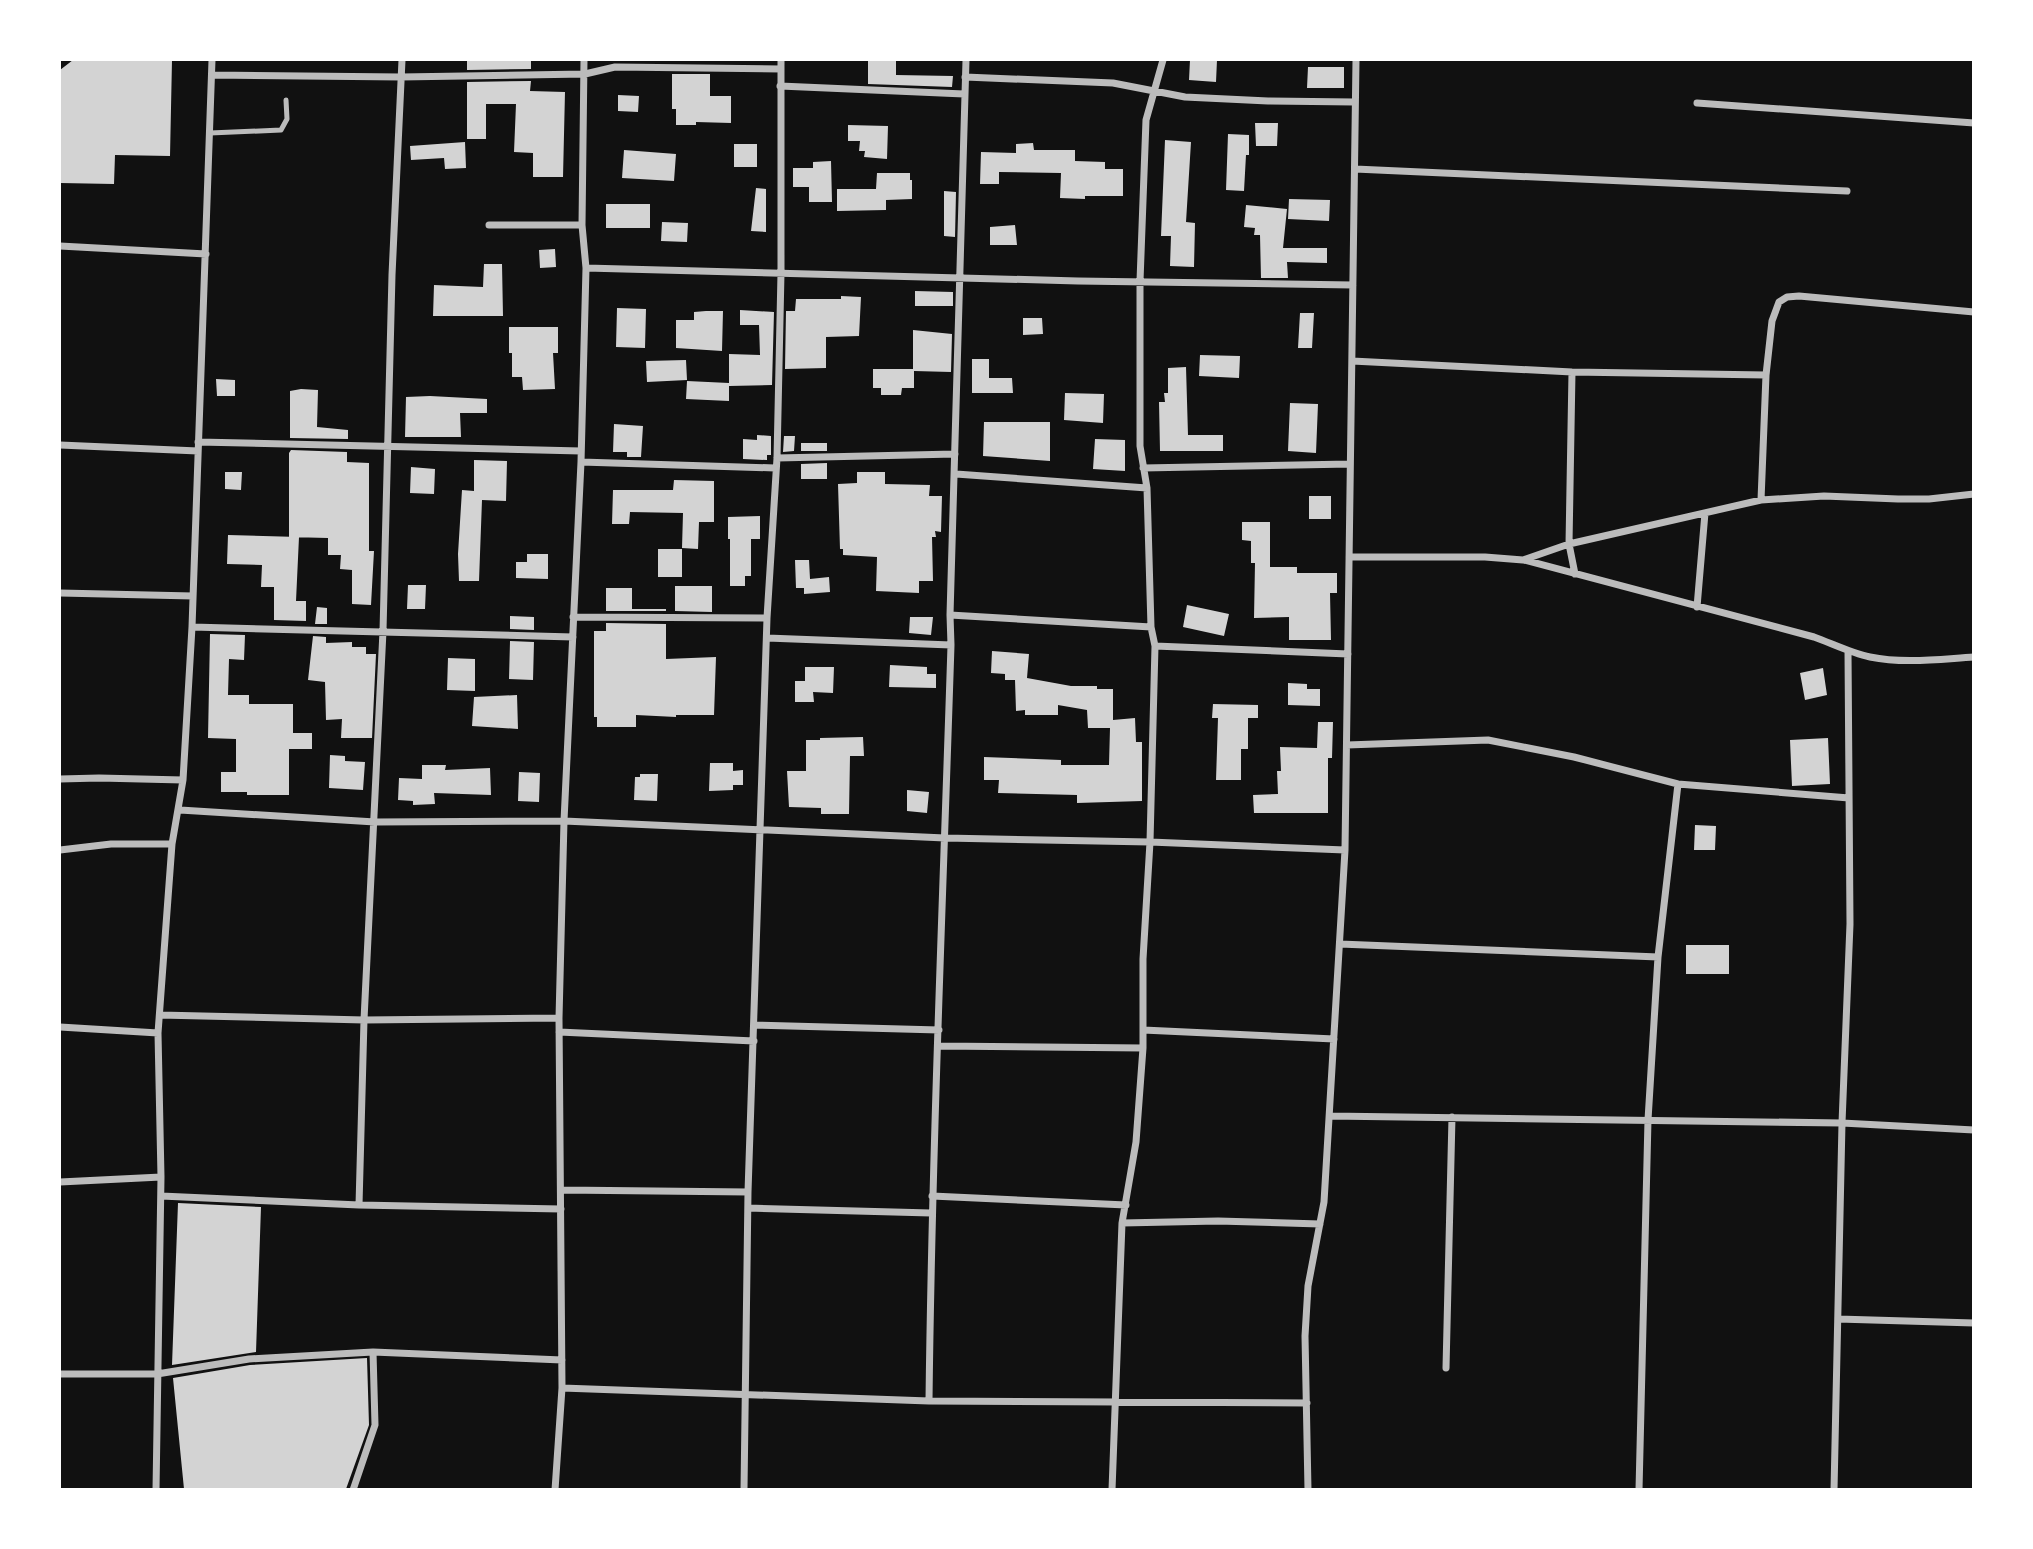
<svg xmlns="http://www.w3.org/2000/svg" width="2033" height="1549" font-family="Lato,sans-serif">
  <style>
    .building { fill: #d3d3d3 }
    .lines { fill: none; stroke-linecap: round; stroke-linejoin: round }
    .service { stroke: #bcbcbc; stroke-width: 5 }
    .minor { stroke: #bcbcbc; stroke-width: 7 }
  </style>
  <rect width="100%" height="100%" fill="#111"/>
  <path class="building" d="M73 60H172L170 156 115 155 114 184 60 183V70Z
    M467 60H531V69L467 70Z
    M868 60H896V75L953 76 952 87 868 84Z
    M1190 60H1217L1216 82 1189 80Z
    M1308 67H1344V88H1307Z
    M672 74H710V96H731V123L696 122V125H676V109H672Z
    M531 81 530 91 565 92 563 177H533V153L514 152 516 104H486V139H467V82Z
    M618 95 639 96 638 112 618 111Z
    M1255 123H1278L1277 146H1256Z
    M848 125 888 126 887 159 864 157 865 151H859L860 141H848Z
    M1228 134 1249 135V155H1246L1244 191 1226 190Z
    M1165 140 1191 142 1186 222 1195 223 1194 267 1170 266 1171 236H1161Z
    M465 142 466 168 445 169 444 158 411 160 410 146Z
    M1033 143 1034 150H1075V161L1105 162V169H1123V196H1085V199L1060 198 1061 173 999 172V184H980L981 152 1016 153V144Z
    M734 144H757V167H734Z
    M624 150 676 154 674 181 622 178Z
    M831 161 832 202H809V187H793V168H813V162Z
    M877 173H910V180H912V199L886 200V210L837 211V189H876Z
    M756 188 766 189V232L751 231Z
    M944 191 956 192 955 237 944 236Z
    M1289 199 1330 200 1329 221 1288 219Z
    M606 204H650V228H606Z
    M1246 205 1287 209 1283 248H1327V263L1287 262 1288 278H1261L1260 235H1254L1255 228 1244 227Z
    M662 222 688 223 687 242 661 241Z
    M1015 225 1017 245H990V227Z
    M555 249 556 267 540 268 539 250Z
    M484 264H502L503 316H433L434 285 483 287Z
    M915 291 953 292V306H915Z
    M841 296 861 297 859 336 826 337V368L785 369 786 311H795L796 299H841Z
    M617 308 646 309 645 348 616 347Z
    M740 310 774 312 772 385 729 386V401L686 399 687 381 729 383V354L760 355 759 325H740Z
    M706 311H723L722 351 676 348V320H694V312Z
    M1300 313H1314L1312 348H1298Z
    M1023 318H1042L1043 334 1023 335Z
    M509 327H558V353H553L555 389 523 390 522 377H512V353H509Z
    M913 330 952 334 951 372 914 371V388H902L901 395H881V388H873V369H913Z
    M1200 355 1240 356 1239 378 1199 376Z
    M972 359H989V378H1012L1013 393H972Z
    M686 360 687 380 647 382 646 361Z
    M1186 367 1188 435H1223V451H1160L1159 402H1165L1164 393H1168V368Z
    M216 379 235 380V396H217Z
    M301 389 318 390 317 427 348 430V439L290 438V391Z
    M1065 393 1104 394 1103 423 1064 420Z
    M430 396 487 399V413H460L461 437H405L406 397Z
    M1290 403 1318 404 1316 453 1288 451Z
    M984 422H1050V461L983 456Z
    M614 424 643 426 641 457H627V452H613Z
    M757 435 771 436V455H767V460L743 459V439L757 440Z
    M784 436H795L794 451 783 452Z
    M1095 439 1125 440V471L1093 469Z
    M801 443H827V451H801Z
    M291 450 347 452V462L369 463V551H374L371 605 352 604V570L340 569 341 555H328V538L289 537V453Z
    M474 460 507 461 506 501 482 500 479 581H459L458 554 462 490 474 491Z
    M827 463V479H801V464Z
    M411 467 435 469 434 494 410 493Z
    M225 472H242L241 490 225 489Z
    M857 472H885V484L930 485 929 496H942L941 532 935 531 936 537H932L933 581H919V593L876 591 877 557 843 555V549H840L838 484 857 483Z
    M674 480 714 481V522H699L698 549 682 548 683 513 630 512 629 524H612L613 490H673Z
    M1309 496H1331V519H1309Z
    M760 516V539H751V576H745V586H730V539H728V517Z
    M1242 522H1270V567H1297V573H1337V593H1330L1331 640H1289V617L1254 618 1255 563H1251V541L1242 540Z
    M228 535 299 537 296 601H306V621L274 620V587H261L262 565 227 564Z
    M658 549H682V577H658Z
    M527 554H548V579L516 578V562H527Z
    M795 560H809L810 579 829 577 830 592 804 594V588H796Z
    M408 585H426L425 609H407Z
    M675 586H712V612L675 611Z
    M606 588H632V609H666V611H606Z
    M1187 605 1229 614 1224 636 1183 627Z
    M317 607 327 608V624H315Z
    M510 616 534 617V630L510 629Z
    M910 617H933L931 635 909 633Z
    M606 623 666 624V659L716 657 714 715H676V717L636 715V727H597V717H594V631H606Z
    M210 634 245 635 244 660 229 659 228 695H249V704H293V733H312V749H289V795H247V792H221V772H236V739L208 738Z
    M313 636 326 637V643L352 642V647H366V654H376L372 738H341L342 719 326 720 325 682 308 680Z
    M510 641 534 642 533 680 509 679Z
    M992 651 1029 654 1027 678 1071 686H1097V689H1113V720L1135 718 1136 742H1142V801L1077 803V795L998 793 999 780H984V757L1061 760V765H1109L1110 728H1088L1087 710 1058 705V715H1025V710L1016 711 1015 680H1005V674L991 673Z
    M448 658 475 659V691L447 690Z
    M890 665 927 667V674H936V688L889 687Z
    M805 667H834L833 693 813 692 814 702H795V681H805Z
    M1823 668 1827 695 1805 700 1800 673Z
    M1288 683 1307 684V689H1320V706L1288 705Z
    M517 695 518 729 472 726 474 697Z
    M1213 704 1258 705V718H1248V749H1241V780H1216L1218 718H1212Z
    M1318 722H1333L1332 758H1328V813H1254L1253 795 1278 794 1277 771H1281L1280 747 1317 748Z
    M863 737 864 756H850L849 814H821V808L789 807 787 771H806V740H820V738Z
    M1828 738 1830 784 1792 786 1790 740Z
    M330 755 345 756V761L365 762 363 790 329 788Z
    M710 763H733V771L743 770V785H733V790L709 791Z
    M422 765H446L445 770 490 768 491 795 434 793 435 804 413 805V801L398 800 399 778 422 779Z
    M519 772 540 773 539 802 518 801Z
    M640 774H658L657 801 634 800 635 777H640Z
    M907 790 929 792 927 813 907 811Z
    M1695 825 1716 826 1715 850H1694Z
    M1686 945H1729V974H1686Z
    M178 1203 261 1207 256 1352 172 1365Z
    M367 1358 369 1425 346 1489H184L173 1378 250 1365Z"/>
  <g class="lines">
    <path class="service" d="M210 133 281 130 287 119 286 100"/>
    <path class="minor" d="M212 75 401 77 585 74 615 67 781 69
      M965 77 1113 83 1185 97 1268 101 1354 102
      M780 86 964 94
      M1697 103 1974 123
      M1355 169 1847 191
      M489 225H582
      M60 246 206 254
      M586 268 1078 281 1353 285
      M1352 361 1572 372 1766 375
      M1572 372 1569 544 1575 574
      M198 442 581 451
      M60 445 198 451
      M777 458 955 454
      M581 462 775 468
      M1143 468 1350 464
      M956 474 1147 488
      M1761 500 1766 375 1772 321 1779 302 1787 297 1799 296 1974 312
      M1349 557H1485L1523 560 1569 544 1761 500 1824 496 1898 499H1929L1974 494
      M1524 560 1814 637C1833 644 1851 653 1870 657 1904 664 1940 659 1974 657
      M60 593 193 596
      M1697 607 1705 513
      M950 615 1151 627
      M573 617 767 618
      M192 627 573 637
      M767 638 951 645
      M1155 646 1348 654
      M1347 745 1488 740 1574 757 1678 784 1849 798
      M60 779 99 778 183 780
      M180 810 375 822 564 821 945 838 1150 842 1345 850
      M60 850 111 844H172
      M1340 944 1658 957
      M160 1015 364 1020 559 1018
      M755 1025 939 1030
      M60 1027 158 1033
      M1143 1030 1334 1039
      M559 1032 754 1041
      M939 1046 1143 1048
      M1330 1116 1842 1123 1974 1130
      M60 1182 161 1177
      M562 1190 748 1192
      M161 1196 359 1205 561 1209
      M932 1196 1126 1205
      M359 1205 364 1020 383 631 392 275 402 60
      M748 1208 931 1213
      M1122 1223 1218 1221 1320 1224
      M1838 1319 1974 1323
      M1446 1368 1452 1117
      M60 1374H157L249 1359 373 1352 562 1360
      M562 1388 929 1401 1307 1403
      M929 1401C932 1149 943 897 951 645L950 615 966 60
      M156 1490 161 1177 158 1033 172 844 183 780 192 627 212 60
      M353 1490 375 1425 373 1352
      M555 1490 562 1388 559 1018 564 821 581 462 586 268 582 225 584 60
      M744 1490 748 1192 767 618 777 458 781 273V60
      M1112 1490 1122 1223 1136 1142 1143 1048V959L1150 842 1155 646 1151 627 1147 488 1140 446V281L1146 120 1163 60
      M1308 1490 1305 1336 1308 1286 1324 1202 1345 850 1356 60
      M1639 1490 1648 1120 1658 957 1678 784
      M1834 1490 1842 1123 1850 924 1848 651"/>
  </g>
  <rect width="2033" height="1549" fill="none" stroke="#ffffff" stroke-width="122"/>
</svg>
